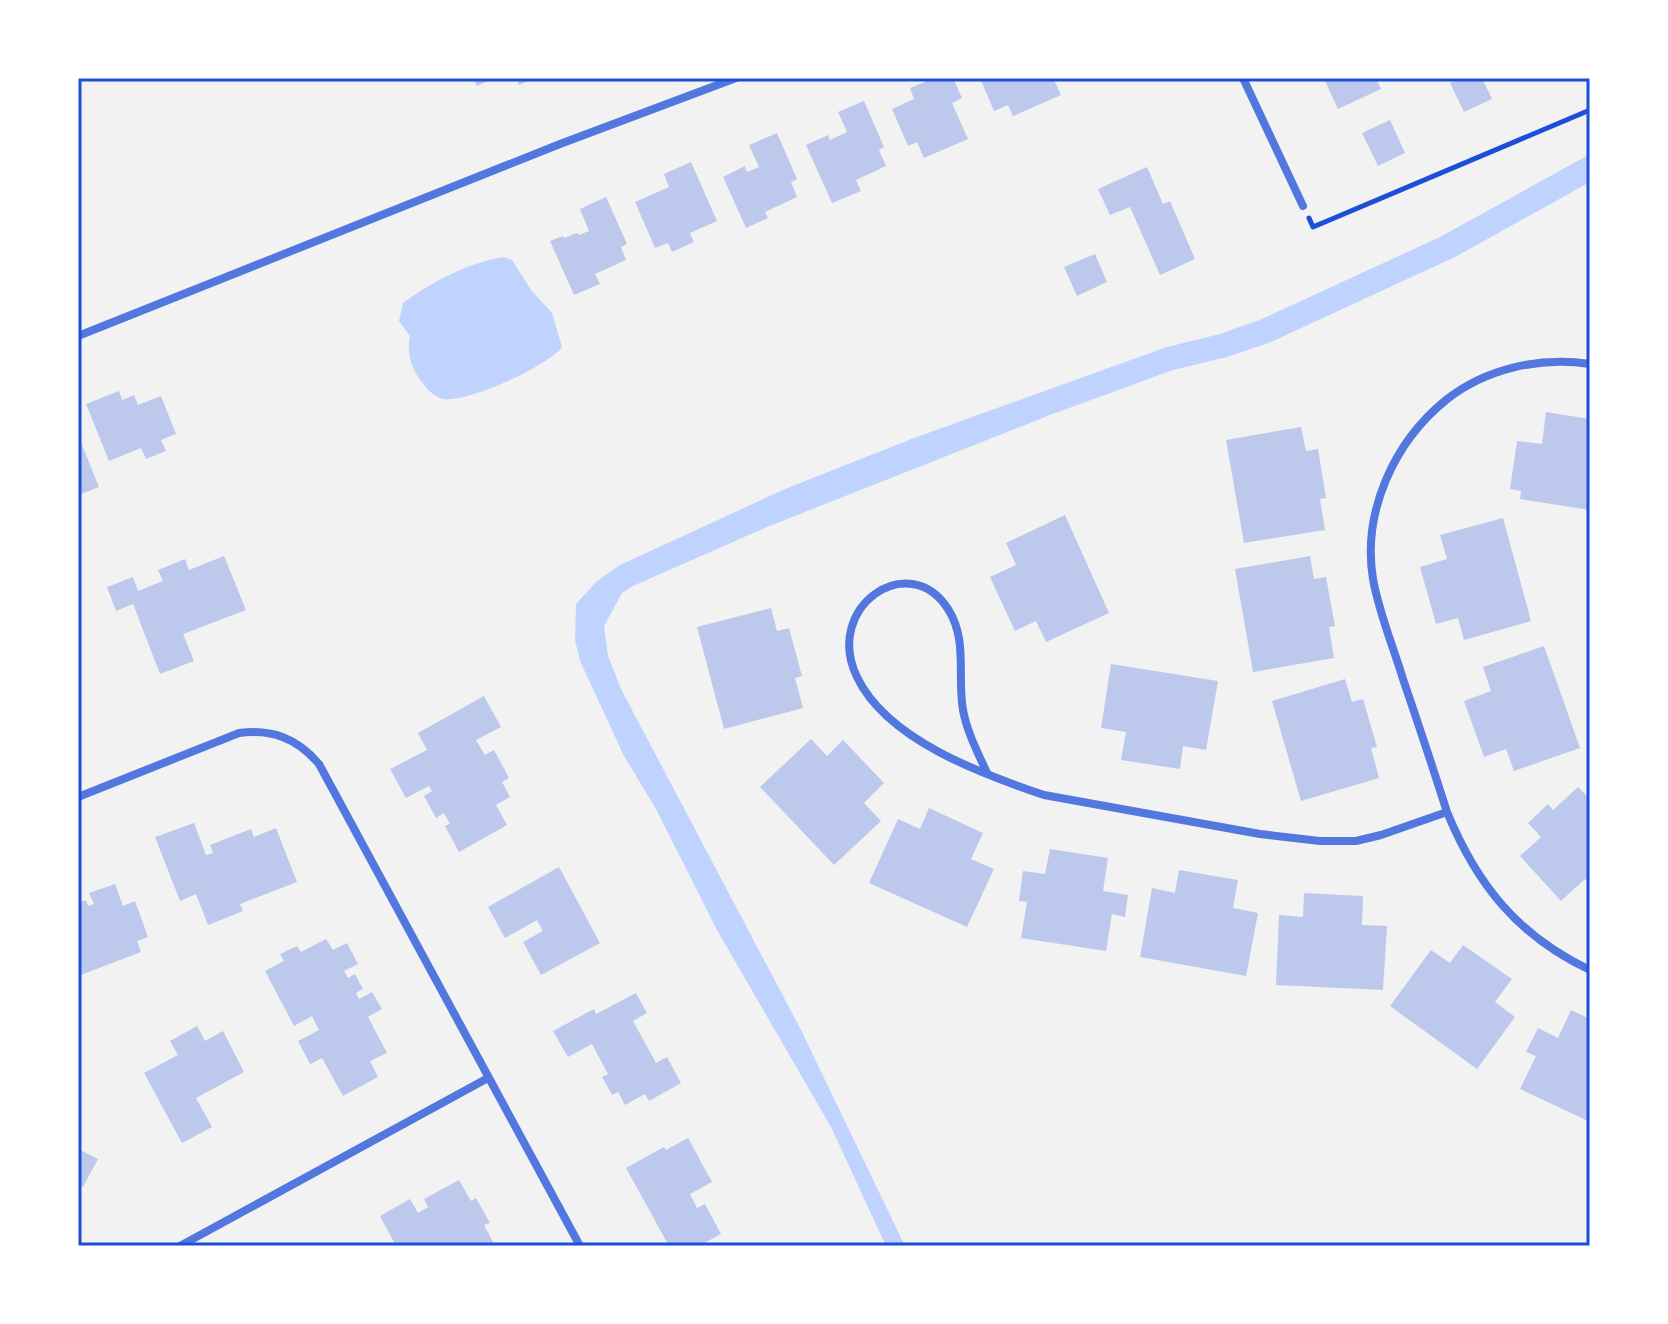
<svg xmlns="http://www.w3.org/2000/svg" width="1668" height="1324" font-family="Montserrat,sans-serif">
  <style>
    .water { fill: #bfd3fe }
    .building { fill: #bdc9ec }
    .lines { fill: none; stroke-linecap: round; stroke-linejoin: round }
    .path { stroke: #1d4ed8; stroke-width: 5 }
    .minor { stroke: #5277de; stroke-width: 8 }
    .neatline { fill: none; stroke: #1d4ed8; stroke-width: 3 }
  </style>
  <rect width="100%" height="100%" fill="#f2f2f2"/>
  <path class="water" d="M1590 154V182L1455 257 1271 342 1227 357 1173 370 1050 415 767 527 633 586 622 593 604 626 608 656 621 689 801 1030 905 1246H886L831 1127 717 930 656 809 624 756 580 661 575 640 576 604 597 581 620 565 785 489 914 438 1167 347 1220 334 1262 319 1440 237Z
    M504 257 512 260 531 290 552 313 562 347C550 365 461 407 440 398 430 394 424 385 418 377 410 365 407 349 410 336L399 321 403 303C432 282 467 263 504 257Z"/>
  <path class="building" d="M473 78H495L477 86Z
    M516 78H535L519 85Z
    M923 78H953L962 98 952 103 968 139 924 158 917 142 908 146 892 109 914 99 910 88 925 82Z
    M980 78H1053L1061 95 1013 116 1008 105 994 111Z
    M1333 78H1376L1381 89 1338 109 1325 81Z
    M1461 78H1482L1492 99 1464 112 1450 83Z
    M864 101 884 147 879 150 886 166 856 180 861 191 832 203 806 145 828 135 830 140 847 132 838 112Z
    M1390 120 1405 153 1378 166 1362 133Z
    M777 133 797 179 791 182 797 197 765 212 768 218 746 228 723 177 745 166 747 172 759 167 749 145Z
    M691 162 717 221 690 233 694 242 672 252 668 243 655 248 635 202 669 187 664 174Z
    M1147 167 1163 204 1170 201 1195 259 1160 275 1130 207 1110 215 1098 189Z
    M606 197 627 244 621 247 626 260 595 274 600 284 574 295 550 241 563 236 564 238 577 233 579 235 589 231 580 209Z
    M1095 254 1107 282 1077 296 1064 267Z
    M119 391 122 400 134 395 138 405 161 396 176 434 161 440 166 451 146 459 141 448 109 461 86 404Z
    M1546 412 1590 419V510L1520 499 1521 491 1510 489 1517 441 1542 444Z
    M1301 427 1306 451 1318 449 1326 498 1320 499 1325 530 1244 543 1226 440Z
    M78 435 99 487 78 495Z
    M1065 515 1109 613 1046 642 1036 621 1015 631 990 577 1016 565 1006 543Z
    M1503 518 1531 621 1464 640 1458 618 1436 624 1420 567 1447 559 1440 535Z
    M224 556 246 610 183 634 194 661 160 674 133 604 116 611 107 587 133 577 138 591 163 581 158 570 185 559 189 570Z
    M1310 556 1314 579 1326 577 1335 626 1329 627 1334 658 1253 672 1235 569Z
    M771 608 777 631 789 628 802 676 795 678 803 708 724 729 697 627Z
    M1544 646 1580 748 1514 771 1506 749 1484 757 1464 701 1491 691 1483 667Z
    M1111 664 1218 681 1206 750 1183 746 1180 769 1121 760 1126 732 1101 728Z
    M1345 679 1352 702 1363 699 1377 747 1371 748 1379 778 1301 801 1272 701Z
    M484 696 501 727 476 740 485 755 494 750 509 778 502 782 510 797 496 805 507 825 459 852 445 826 450 824 444 813 436 818 424 796 432 791 429 786 406 798 390 769 427 750 418 733Z
    M811 739 827 756 843 740 884 783 864 803 881 821 834 865 760 787Z
    M1578 787 1590 799V885L1585 879 1561 901 1520 856 1541 837 1528 823 1548 804 1553 810Z
    M929 808 983 833 971 859 994 869 967 927 869 883 898 819 920 829Z
    M194 823 206 855 213 853 210 845 251 829 254 837 276 828 297 882 240 904 243 911 208 925 196 894 180 901 155 837Z
    M1050 849 1108 858 1103 891 1128 895 1125 917 1112 914 1106 951 1021 938 1027 902 1019 901 1023 871 1045 874Z
    M559 867 600 943 541 975 523 942 543 931 537 920 505 938 488 907Z
    M1179 870 1238 880 1233 908 1258 913 1246 976 1140 957 1152 888 1175 893Z
    M115 884 123 906 135 901 148 937 137 941 141 952 78 976V903L86 900 88 906 94 904 89 893Z
    M1304 893 1363 896 1362 925 1387 926 1383 990 1276 985 1279 915 1303 917Z
    M326 939 333 950 347 943 358 964 344 971 348 978 355 974 363 989 356 993 359 999 372 992 382 1009 368 1017 387 1053 370 1061 378 1077 343 1096 322 1058 310 1064 298 1041 319 1030 312 1016 294 1026 265 971 284 961 280 954 297 946 301 952Z
    M1463 945 1512 979 1495 1002 1515 1017 1477 1069 1390 1006 1431 950 1450 963Z
    M636 993 647 1013 633 1021 656 1063 667 1057 681 1083 649 1101 645 1094 625 1105 618 1092 612 1095 602 1077 608 1074 592 1044 568 1057 553 1031 594 1009 596 1014Z
    M1571 1010 1590 1019V1122L1520 1089 1536 1056 1526 1052 1538 1028 1558 1038Z
    M197 1026 205 1041 223 1031 244 1072 196 1098 212 1127 182 1143 144 1073 178 1055 170 1041Z
    M688 1138 712 1182 690 1194 697 1208 705 1204 721 1234 699 1246H669L626 1168 664 1147 666 1150Z
    M78 1149 98 1159 83 1187 78 1184Z
    M459 1180 471 1201 476 1198 490 1223 484 1225 494 1244 490 1246H396L380 1216 410 1199 418 1213 428 1207 424 1199Z"/>
  <g class="lines">
    <path class="path" d="M1309 218 1313 227 1590 110"/>
    <path class="minor" d="M1243 78 1303 206
      M78 336 560 144 736 78
      M1590 364C1540 356 1485 369 1446 400 1394 442 1362 512 1373 579 1379 613 1393 646 1403 679 1418 723 1433 768 1447 812 1477 885 1518 936 1590 970
      M987 773C978 753 967 732 963 710 957 676 968 640 948 609 909 548 823 607 857 677 887 740 982 774 1044 795L1260 834 1320 841H1356L1381 835 1447 812
      M78 797 239 733C272 729 297 738 319 764L580 1246
      M180 1246 488 1078"/>
  </g>
  <rect width="1668" height="1324" fill="none" stroke="#ffffff" stroke-width="160"/>
  <rect x="80" y="80" width="1508" height="1164" class="neatline"/>
</svg>
